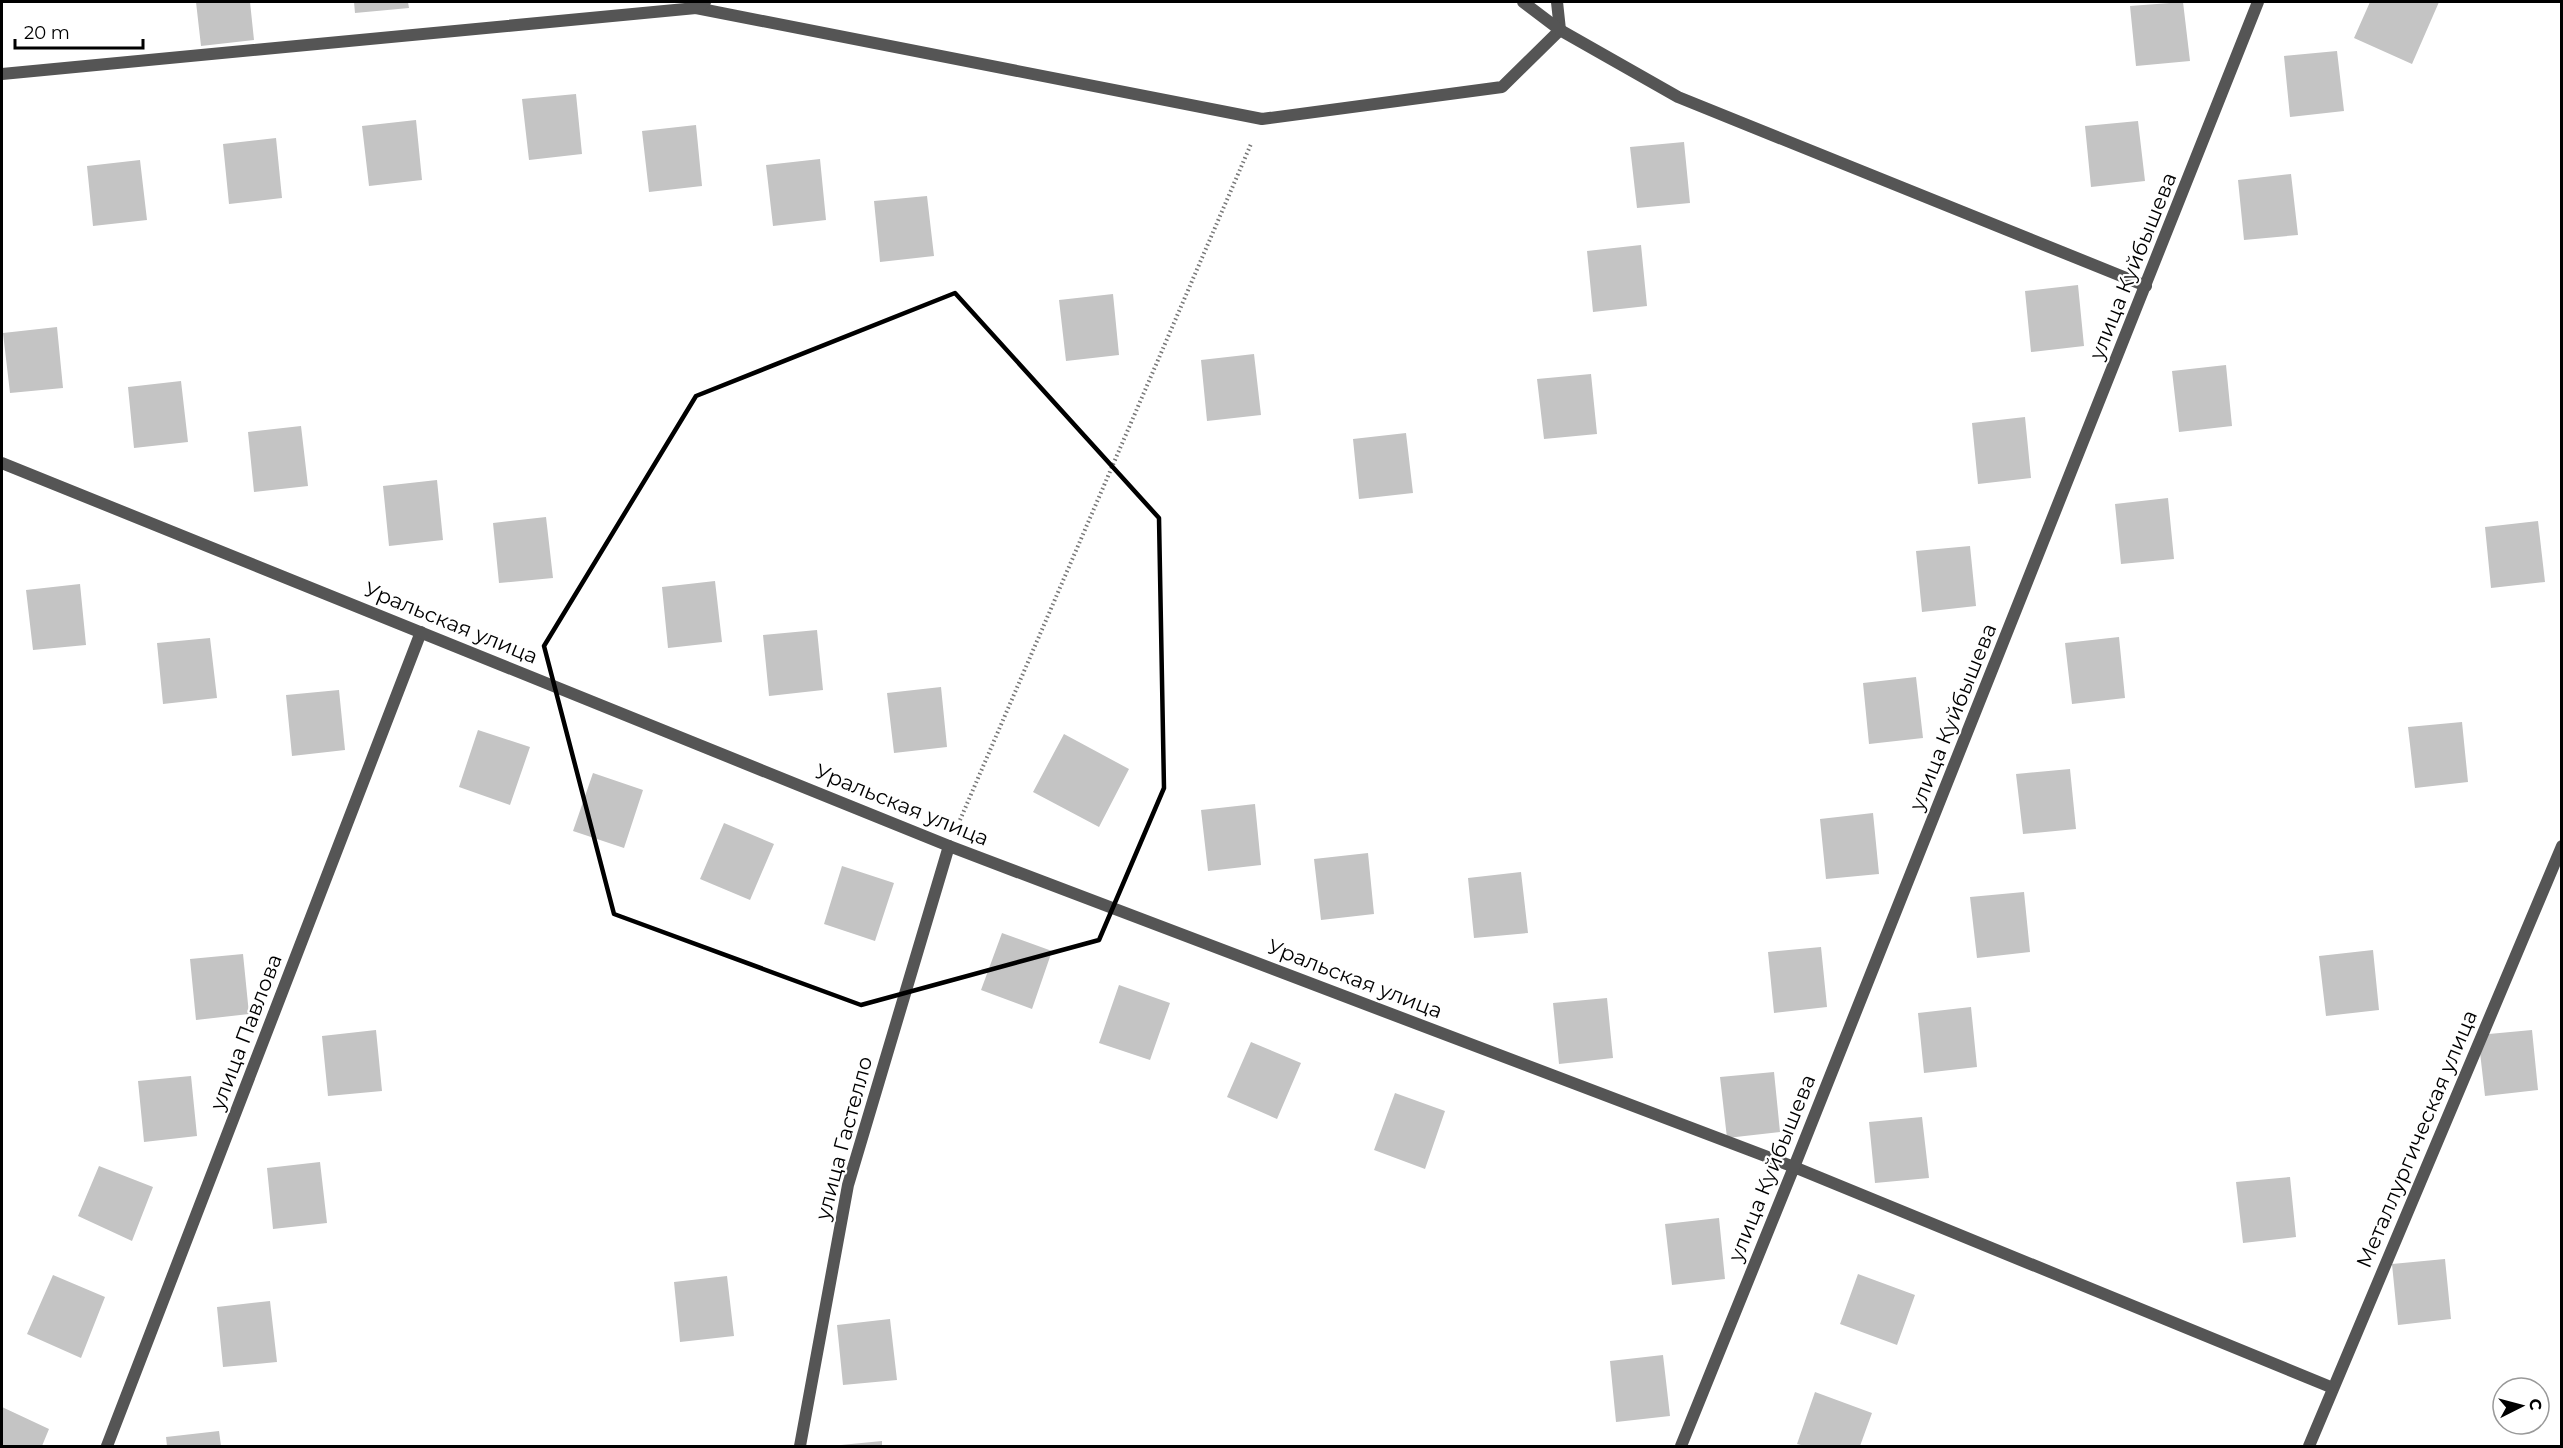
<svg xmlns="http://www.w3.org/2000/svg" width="2563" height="1448" font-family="Montserrat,sans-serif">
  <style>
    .building { fill: #c4c4c4 }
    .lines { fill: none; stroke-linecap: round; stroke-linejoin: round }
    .path { stroke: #777; stroke-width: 4; stroke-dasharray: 1.5 3; stroke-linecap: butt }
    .service { stroke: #555; stroke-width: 12 }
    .minor { stroke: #555; stroke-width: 12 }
    .tertiary { stroke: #555; stroke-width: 12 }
    .marked { fill: none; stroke: #000; stroke-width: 4.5; stroke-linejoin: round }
    .labels { text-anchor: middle; stroke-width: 4.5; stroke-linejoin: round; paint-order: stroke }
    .street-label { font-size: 21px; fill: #000; stroke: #fff }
  </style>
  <rect width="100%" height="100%" fill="#fff"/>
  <path class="building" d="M196 2H250L254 40 201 46Z
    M354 2H408L409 8 355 13Z
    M2183 2 2190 61 2136 66 2130 6Z
    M2370 2H2439L2412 64 2354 38Z
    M2337 51 2344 111 2290 117 2284 56Z
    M576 94 582 154 529 160 522 99Z
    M416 120 422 180 369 186 362 126Z
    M2138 121 2145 181 2091 187 2085 126Z
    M696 125 702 186 649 192 642 131Z
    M276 138 282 198 229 204 223 144Z
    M1684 142 1690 203 1637 208 1630 147Z
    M820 159 826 220 773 226 766 165Z
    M140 160 147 220 93 226 87 166Z
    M2291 174 2298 235 2244 240 2238 180Z
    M927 196 934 256 880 262 874 201Z
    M1641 245 1647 306 1593 312 1587 251Z
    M2078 285 2084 346 2031 352 2025 291Z
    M1113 294 1119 355 1066 361 1059 300Z
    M57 327 63 388 10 393 3 333Z
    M1254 354 1261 415 1207 421 1201 360Z
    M2226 365 2232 426 2179 432 2172 371Z
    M1591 374 1597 434 1544 439 1537 379Z
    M181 381 188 442 134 448 128 387Z
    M2025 417 2031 478 1978 484 1972 423Z
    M301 426 308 486 254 492 248 432Z
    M1406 433 1413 493 1359 499 1353 439Z
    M437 480 443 540 389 546 383 486Z
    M2168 498 2174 559 2121 564 2115 504Z
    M546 517 553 578 499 583 493 523Z
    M2538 521 2545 582 2491 588 2485 527Z
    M1970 546 1976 606 1922 612 1916 551Z
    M715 581 722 642 668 648 662 587Z
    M80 584 86 645 33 650 26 590Z
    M817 630 823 690 769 696 763 635Z
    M2119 637 2125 698 2072 704 2065 643Z
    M210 638 217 698 163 704 157 643Z
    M1916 677 1923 738 1869 744 1863 683Z
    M941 687 947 747 894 753 887 693Z
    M339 690 345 750 292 756 286 695Z
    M2462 722 2468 782 2415 788 2408 727Z
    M478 730 530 747 510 805 459 787Z
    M1064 734 1129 769 1099 827 1033 792Z
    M2070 769 2076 829 2023 834 2016 774Z
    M593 773 643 790 624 848 573 831Z
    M1255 804 1261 865 1208 871 1201 810Z
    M1873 813 1879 874 1826 879 1820 819Z
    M724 823 774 844 750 900 700 879Z
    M1368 853 1374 914 1321 920 1314 859Z
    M842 866 894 883 875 941 824 924Z
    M1521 872 1528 933 1474 938 1468 878Z
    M2024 892 2030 952 1977 958 1970 897Z
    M1002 933 1052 951 1032 1009 981 990Z
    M1821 947 1827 1007 1774 1013 1768 952Z
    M2373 950 2379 1010 2326 1016 2319 956Z
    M243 954 249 1014 196 1020 190 959Z
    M1119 985 1170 1003 1150 1060 1099 1043Z
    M1607 998 1613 1058 1559 1064 1553 1003Z
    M1971 1007 1977 1067 1924 1073 1918 1013Z
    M376 1030 382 1091 328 1096 322 1036Z
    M2532 1030 2538 1090 2485 1096 2478 1035Z
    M1251 1042 1301 1063 1277 1119 1227 1097Z
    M1774 1072 1780 1132 1727 1138 1720 1077Z
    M191 1076 197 1136 144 1142 138 1081Z
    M1395 1093 1445 1111 1425 1169 1374 1150Z
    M1922 1117 1929 1178 1875 1183 1869 1122Z
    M320 1162 327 1223 273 1229 267 1168Z
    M99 1166 153 1187 132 1241 78 1216Z
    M2290 1177 2296 1237 2243 1243 2236 1182Z
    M1719 1218 1725 1279 1672 1285 1665 1224Z
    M2445 1259 2451 1319 2398 1325 2392 1264Z
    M1858 1274 1915 1295 1897 1345 1840 1324Z
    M53 1275 105 1297 81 1358 27 1334Z
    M727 1276 734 1336 680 1342 674 1282Z
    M270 1301 277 1362 223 1367 217 1307Z
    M890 1319 897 1380 843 1385 837 1325Z
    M1663 1355 1670 1416 1616 1422 1610 1361Z
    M1815 1392 1872 1413 1860 1446H1805L1797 1444Z
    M2 1407 49 1429 42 1446H2Z
    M219 1431 221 1446H167L166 1437Z
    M882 1441V1446H841V1445Z"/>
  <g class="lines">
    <path class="path" d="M960 820 1251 144"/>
    <path class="service" d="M696 8 1262 119 1502 87 1560 30 1557 2"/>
    <path class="minor" d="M1523 2 1560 30 1678 97 2146 286
      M2 74 696 8 705 2
      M107 1446 421 632
      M800 1446 848 1185 949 846
      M1681 1446 1794 1167 2333 1388
      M2309 1446 2562 846"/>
    <path class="tertiary" d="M2 463 949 846 1794 1167 2258 2"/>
  </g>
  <path class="marked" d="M955 293 1159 518 1164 788 1099 940 861 1005 614 914 544 646 696 396Z"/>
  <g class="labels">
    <g class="street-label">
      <text transform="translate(2133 266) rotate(-68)" y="7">улица Куйбышева</text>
      <text transform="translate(451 623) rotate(22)" y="7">Уральская улица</text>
      <text transform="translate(1953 717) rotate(-68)" y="7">улица Куйбышева</text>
      <text transform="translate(902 805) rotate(22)" y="7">Уральская улица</text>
      <text transform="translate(1355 979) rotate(21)" y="7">Уральская улица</text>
      <text transform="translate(246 1032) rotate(-69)" y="7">улица Павлова</text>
      <text transform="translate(844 1138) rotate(-75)" y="7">улица Гастелло</text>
      <text transform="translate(2417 1139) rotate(-67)" y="7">Металлургическая улица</text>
      <text transform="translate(1772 1168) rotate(-68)" y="7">улица Куйбышева</text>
    </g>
  </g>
  <rect width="2563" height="1448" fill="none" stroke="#000000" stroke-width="6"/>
  <g transform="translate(2521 1406) rotate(84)"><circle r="28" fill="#ffffff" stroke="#999999" stroke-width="1.5"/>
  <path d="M0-4.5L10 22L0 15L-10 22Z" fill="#000000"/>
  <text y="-9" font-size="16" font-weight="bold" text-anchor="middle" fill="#000000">С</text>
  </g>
  <path d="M15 39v9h128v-9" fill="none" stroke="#000000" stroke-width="3"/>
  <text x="24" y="39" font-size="18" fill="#000000" stroke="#ffffff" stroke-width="4.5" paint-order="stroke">20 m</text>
</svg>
